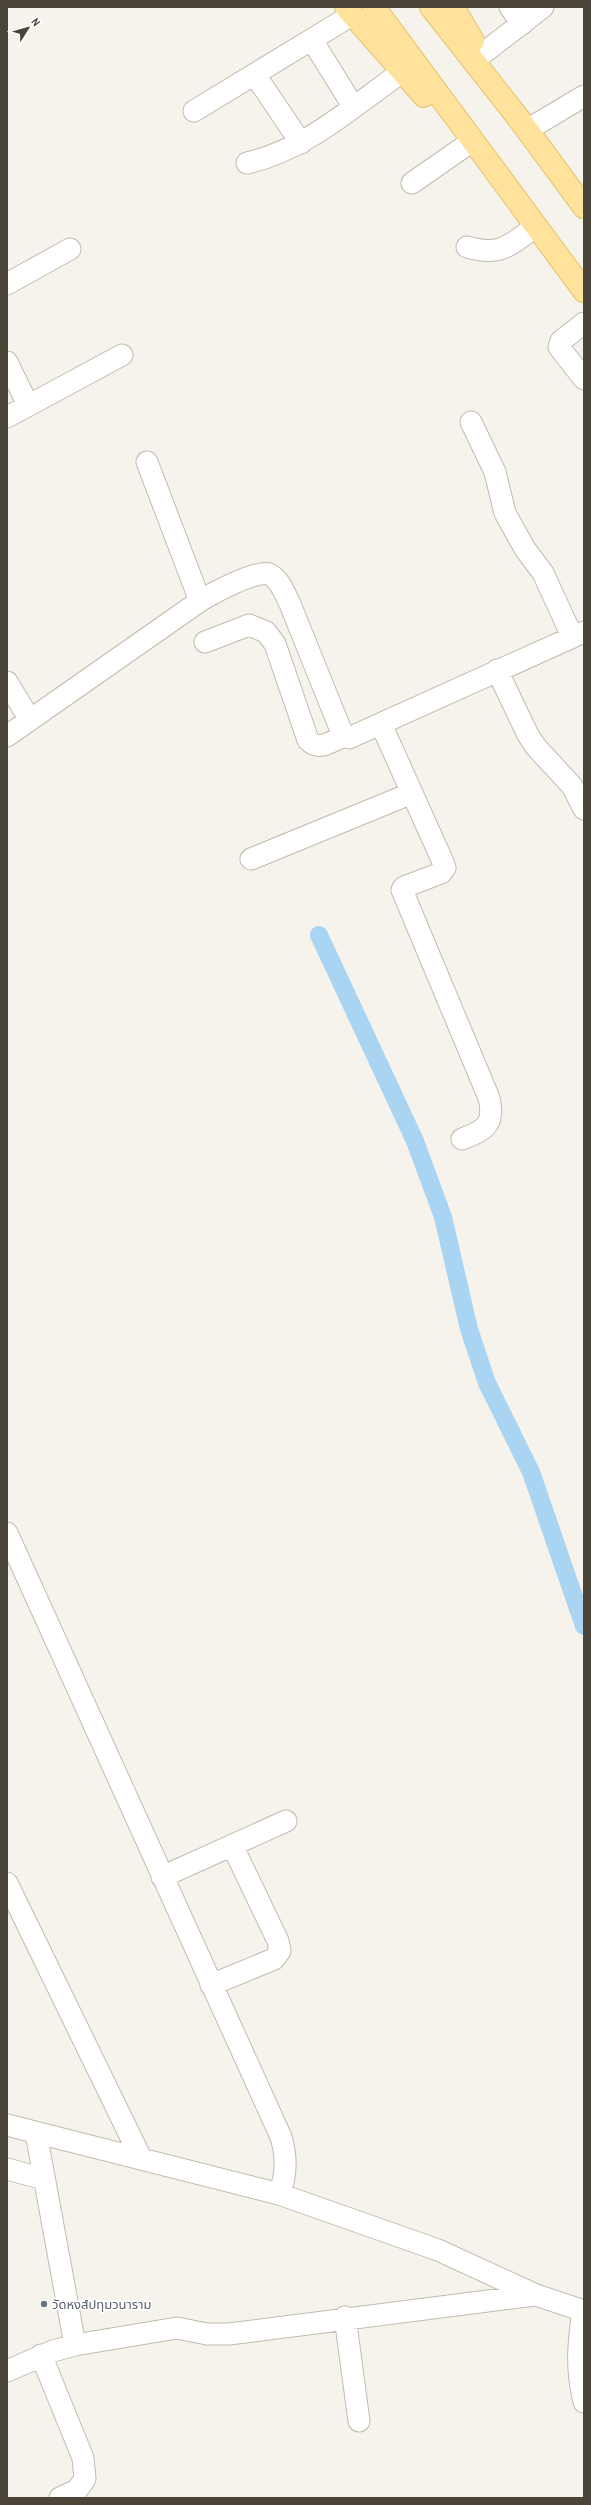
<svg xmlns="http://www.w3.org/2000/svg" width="591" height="2505" font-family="'Archivo Narrow','Noto Sans Thai',sans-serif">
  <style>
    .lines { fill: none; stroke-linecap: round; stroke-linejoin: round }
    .canal { stroke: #a9d4f2; stroke-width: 18 }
    .minor-casing { stroke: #c2bbae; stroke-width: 23 }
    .major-casing { stroke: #e6c16a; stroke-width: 24 }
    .minor { stroke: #fff; stroke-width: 21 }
    .major { stroke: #ffe39c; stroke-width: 22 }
    .worship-dot { fill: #6b7280; stroke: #fff; stroke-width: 1.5 }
    .labels { text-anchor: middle; stroke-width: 3.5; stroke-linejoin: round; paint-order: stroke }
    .worship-label { font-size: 13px; fill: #5b616d; stroke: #fff; text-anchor: start }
  </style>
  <rect width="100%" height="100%" fill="#f6f3ec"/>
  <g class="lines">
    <path class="canal" d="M319 935 415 1141 443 1217 469 1329 487 1383 531 1472 584 1626"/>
    <g class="minor-casing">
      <path id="minor" d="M510 7 522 24
        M312 40 353 106
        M481 55 543 7
        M255 75 301 143
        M194 111 352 15
        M527 130 584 96
        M247 163C306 150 353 106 402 72
        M412 183 468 144
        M467 247C501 257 510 245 536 226
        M7 284 70 249
        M584 323 561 341 559 347 584 379
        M7 362 28 405
        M7 417 122 355
        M471 422 495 472 505 513 525 549 543 573 572 636
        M147 462 200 601
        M205 642 249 625 266 632 275 644 308 740C319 752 332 741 344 736
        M497 670 528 735 536 747 572 786 584 809
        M7 682 30 720
        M381 724 443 862 445 868 441 873 404 887 402 890 489 1098C495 1124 486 1130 462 1139
        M7 736 200 601C211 594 258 569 269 574 280 579 285 594 290 604L342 733 349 738 584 632
        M251 859 412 793
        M7 1533 281 2137C287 2157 287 2175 279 2194
        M162 1877 286 1821
        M7 1883 141 2158
        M211 1985 274 1959 280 1951 278 1941 232 1845
        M7 2125 279 2194 438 2250 536 2295 584 2311
        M36 2133 75 2345
        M7 2169 44 2179
        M583 2311C578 2345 576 2368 584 2402
        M345 2317 359 2421
        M41 2355 83 2458 85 2479 77 2490 60 2498
        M7 2371 53 2351 75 2345 177 2328 207 2334H229L535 2295"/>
    </g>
    <g class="major-casing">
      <path id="major" d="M346 7 424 96
        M374 7 584 291
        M431 7 516 115 584 207
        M453 7 473 41"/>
    </g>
    <use href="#minor" class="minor"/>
    <use href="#major" class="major"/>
  </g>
  <circle class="worship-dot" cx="44" cy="2304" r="4"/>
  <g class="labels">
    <g class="worship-label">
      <text x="52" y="2309">วัดหงส์ปทุมวนาราม</text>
    </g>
  </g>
  <rect width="591" height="2505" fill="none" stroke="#4b4439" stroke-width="16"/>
  <g transform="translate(28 28) rotate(53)" stroke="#ffffff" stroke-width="3" paint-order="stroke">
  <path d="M0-3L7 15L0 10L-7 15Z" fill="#4b4439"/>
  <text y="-6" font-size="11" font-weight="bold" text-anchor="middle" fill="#4b4439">N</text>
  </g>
</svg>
